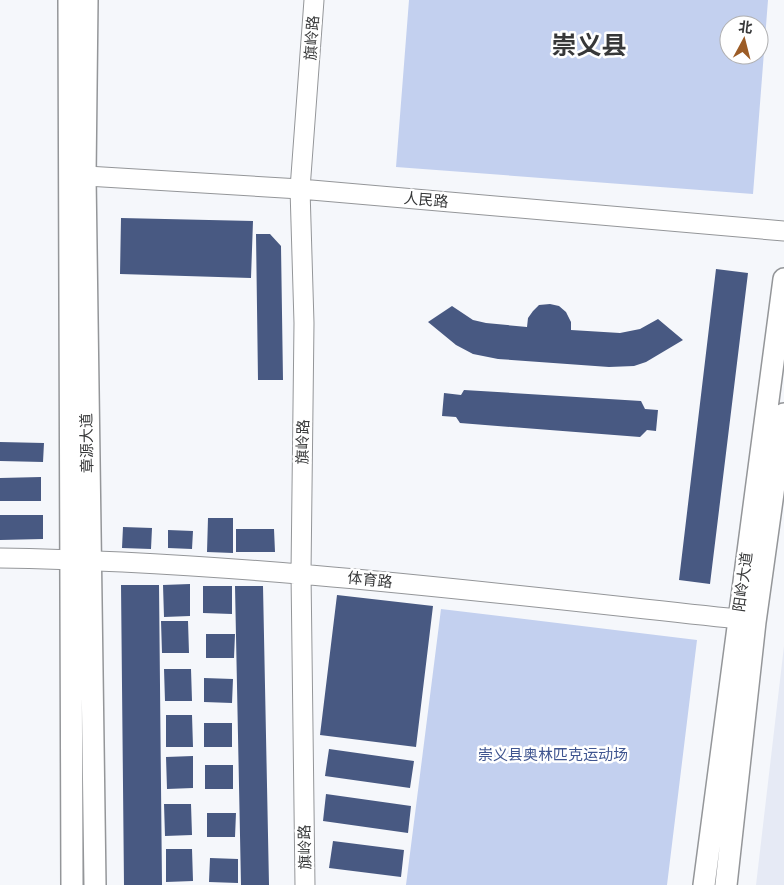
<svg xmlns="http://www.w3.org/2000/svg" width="784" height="885" font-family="Quicksand,'Noto Sans SC',sans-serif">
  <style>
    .built { fill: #e6eaf5 }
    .green { fill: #c3d0ef; fill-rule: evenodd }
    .building { fill: #485982 }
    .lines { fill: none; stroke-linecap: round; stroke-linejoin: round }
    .secondary-casing { stroke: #949699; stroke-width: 21 }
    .primary-casing { stroke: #949699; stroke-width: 24 }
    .secondary { stroke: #fff; stroke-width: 19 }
    .primary { stroke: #fff; stroke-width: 21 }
    .labels { text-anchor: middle; stroke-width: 5; stroke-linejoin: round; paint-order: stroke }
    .street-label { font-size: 15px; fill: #373839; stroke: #fff }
    .park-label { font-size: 15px; fill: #3e548f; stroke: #fff }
    .town-label { font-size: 25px; font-weight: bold; fill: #373839; stroke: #fff }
  </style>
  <rect width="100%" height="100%" fill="#f5f7fb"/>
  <path class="built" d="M784 646V885H756Z"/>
  <path class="green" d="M409 0H768L753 194 396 167ZM729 25H759V55H729Z
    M441 609 697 640 667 885H406Z"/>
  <path class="building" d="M121 218 253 221 251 278 120 274Z
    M256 234H270L281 246 283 380H258Z
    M716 269 748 273 710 584 679 580Z
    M550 304 559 306 566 312 571 322V330L620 333 640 329 658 319 683 340 646 362 634 366 609 367 498 359 473 354 456 345 428 322 452 306 473 320 486 323 527 327 528 318 533 311 539 305Z
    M464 390 641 401 645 409 658 410 656 431 647 430 640 437 460 423 456 417 442 416 444 393 461 395Z
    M0 442 44 443 43 462 0 461Z
    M41 477V501H0V478Z
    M0 515H43V539L0 540Z
    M208 518H233V553L207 552Z
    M123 527 152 528 151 549 122 548Z
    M236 529H274L275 552H236Z
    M168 530 193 531 192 549 168 548Z
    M190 584V616L164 617 163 585Z
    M121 585H159L162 885H124Z
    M203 586H232V614L203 613Z
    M235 586H263L269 885H241Z
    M337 595 433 606 416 747 320 735Z
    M161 621H188L189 653H162Z
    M206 634H235L234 658H206Z
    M164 669H191L192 701H165Z
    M204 678 233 679 232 703 204 702Z
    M166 715H192L193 747H166Z
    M204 723H232V747H204Z
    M329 749 414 761 410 788 325 776Z
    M193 756V788L167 789 166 757Z
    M205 765H233V789H205Z
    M326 794 411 806 408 833 323 821Z
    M164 804H191L192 835 165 836Z
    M207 813H236L235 837H207Z
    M333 841 404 850 401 877 329 868Z
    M166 849H192L193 881 166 882Z
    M210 858 238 859V883L209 882Z"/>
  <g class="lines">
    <g class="secondary-casing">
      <path id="secondary" d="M70 175 300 189 784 231
        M0 558C247 562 493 593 738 619
        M305 885 301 573 304 323 300 189 314 0"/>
    </g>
    <g class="primary-casing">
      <path id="primary" d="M69 0 72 885
        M87 0 85 176 95 885
        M704 885 784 279
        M726 885 755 622 784 414"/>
    </g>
    <use href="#secondary" class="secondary"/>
    <use href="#primary" class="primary"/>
  </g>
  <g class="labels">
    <g class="street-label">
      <text transform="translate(312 38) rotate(-86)" y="5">旗岭路</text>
      <text transform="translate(426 200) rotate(5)" y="5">人民路</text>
      <text transform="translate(303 442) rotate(-89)" y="5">旗岭路</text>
      <text transform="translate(87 443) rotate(-91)" y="5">章源大道</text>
      <text transform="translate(370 580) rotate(6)" y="5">体育路</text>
      <text transform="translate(743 582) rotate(-82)" y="5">阳岭大道</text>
      <text transform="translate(305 847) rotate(-91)" y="5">旗岭路</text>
    </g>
    <g class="park-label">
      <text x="553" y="760">崇义县奥林匹克运动场</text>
    </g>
    <g class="town-label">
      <text x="589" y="54">崇义县</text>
    </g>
  </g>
  <g transform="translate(744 40) rotate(7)"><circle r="24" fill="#ffffff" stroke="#afafb0"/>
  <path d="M0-4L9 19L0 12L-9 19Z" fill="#9c5c26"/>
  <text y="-8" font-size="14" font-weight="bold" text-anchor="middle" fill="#373839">北</text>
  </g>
</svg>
